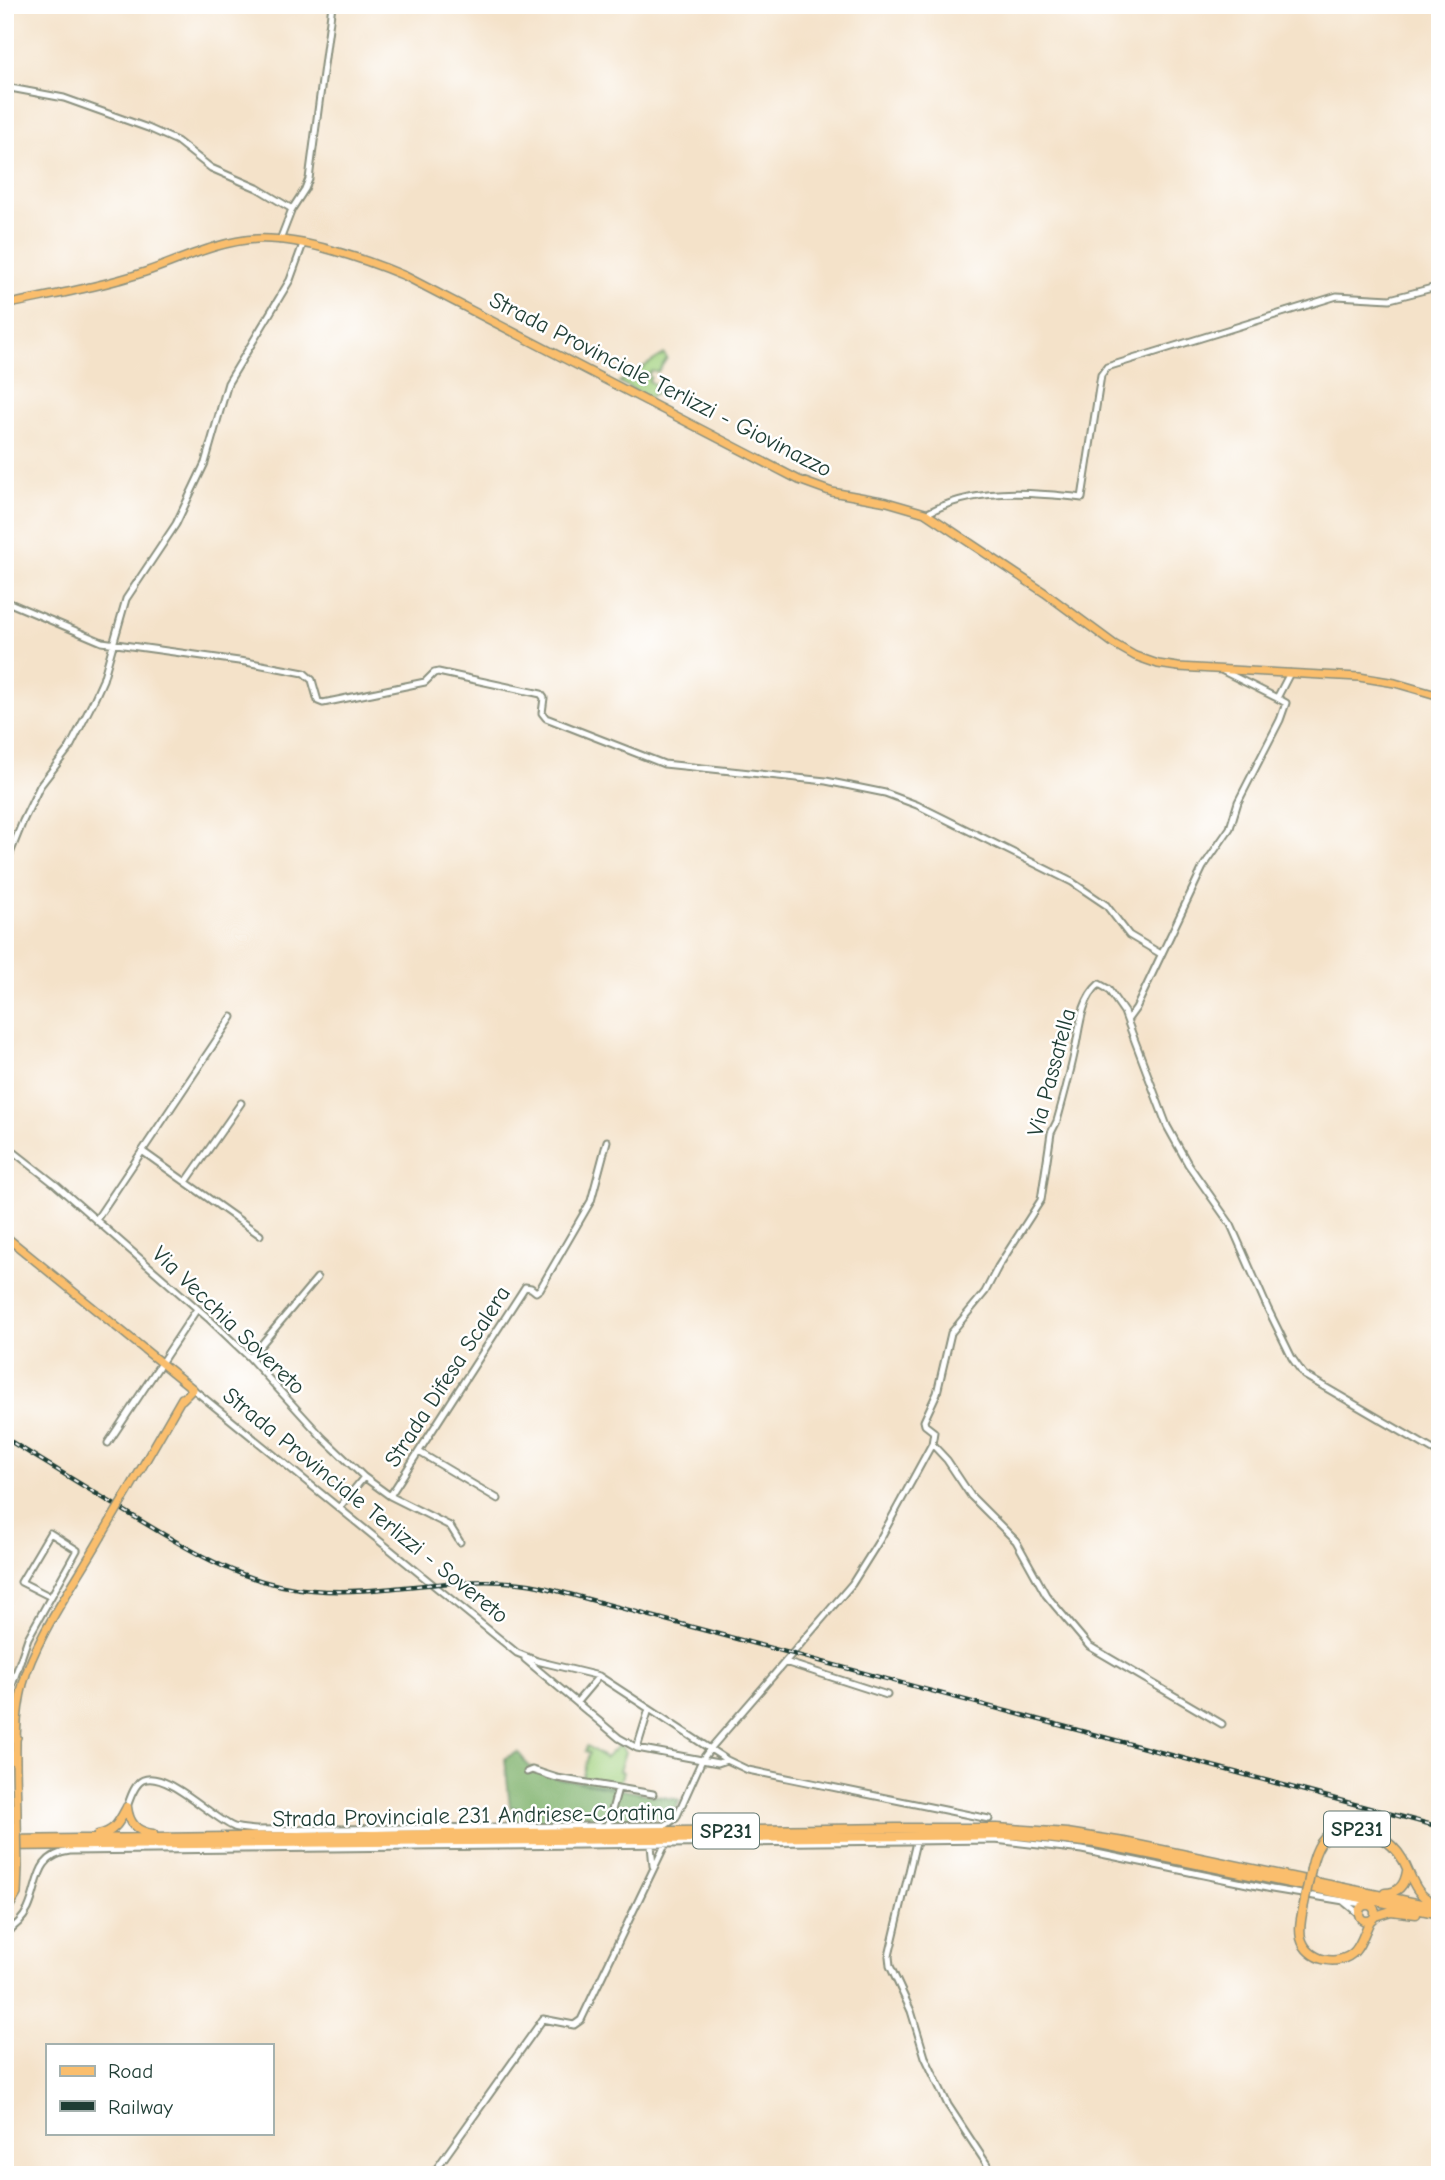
<svg xmlns="http://www.w3.org/2000/svg" width="1445" height="2180" font-family="'Comic Neue',sans-serif">
  <style>
    .green { fill: #a2d17f; stroke: #60875a; stroke-width: 2 }
    .forest { fill: #81b36e; stroke: #507851; stroke-width: 2 }
    .lines { fill: none; stroke-linecap: round; stroke-linejoin: round }
    .minor-casing { stroke: #8a907e; stroke-width: 9 }
    .major-casing { stroke: #8a907e; stroke-width: 10 }
    .highway-casing { stroke: #8a907e; stroke-width: 11 }
    .minor { stroke: #fff; stroke-width: 5 }
    .major { stroke: #fabe6d; stroke-width: 7 }
    .highway { stroke: #fabe6d; stroke-width: 8 }
    .rail-casing { stroke: #1f3d34; stroke-width: 4.5 }
    .rail { stroke: #fff; stroke-width: 2; stroke-dasharray: 5; stroke-linecap: butt }
    .major-bridge-casing { stroke: #8a907e; stroke-width: 10; stroke-linecap: butt }
    .highway-bridge-casing { stroke: #8a907e; stroke-width: 11; stroke-linecap: butt }
    .major-bridge { stroke: #fabe6d; stroke-width: 7 }
    .highway-bridge { stroke: #fabe6d; stroke-width: 8 }
    .labels { text-anchor: middle; stroke-width: 5; stroke-linejoin: round; paint-order: stroke }
    .shield { fill: #fff; stroke: #627771; stroke-width: 2 }
    .shield-label { font-size: 21px; font-weight: bold; fill: #1f3d34 }
    .street-label { font-size: 23px; fill: #1f3d34; stroke: #fff }
  </style>
  <rect width="100%" height="100%" fill="#fff"/>
  <filter id="ink" filterUnits="userSpaceOnUse"><feTurbulence type="fractalNoise" baseFrequency=".0143" numOctaves="2"/><feDisplacementMap in="SourceGraphic" scale="14" xChannelSelector="R" yChannelSelector="G"/><feConvolveMatrix kernelMatrix="1 2 1 2 8 2 1 2 1" color-interpolation-filters="sRGB"/></filter>
  <filter id="wash" filterUnits="userSpaceOnUse"><feTurbulence type="fractalNoise" baseFrequency=".00686" numOctaves="4" result="noise"/><feDisplacementMap in="SourceGraphic" scale="28" xChannelSelector="R" yChannelSelector="G"/><feGaussianBlur stdDeviation="1.57" result="paint"/><feColorMatrix in="noise" values="0 0 0 0 0 0 0 0 0 0 0 0 0 0 0 0 0 1.4 0 .05"/><feComposite in="paint" operator="in"/></filter>
  <g filter="url(#wash)">
    <rect width="100%" height="100%" fill="#f4e2c9"/>
    <path class="green" d="M664 354 667 358 658 372 651 371 648 375 651 377 649 381 661 389 649 398 619 382Z
      M620 1744 625 1752 619 1771 623 1772 619 1787 581 1782 589 1753 585 1751 587 1746 605 1758Z"/>
    <path class="forest" d="M518 1752 529 1766 557 1778 680 1800 672 1818 515 1822 517 1808 510 1807 505 1758Z"/>
  </g>
  <g filter="url(#ink)">
    <g class="lines">
      <g class="minor-casing">
        <path id="minor" d="M5 87 64 98 148 128 177 141 211 168 257 188 292 209
          M280 240 292 209 305 189 309 179 332 5
          M926 514C973 487 1030 492 1082 498L1101 375 1107 367 1337 296 1390 299 1440 286
          M5 601 102 642 246 662 304 673 312 680 318 701 323 703 425 682 434 673 438 672 541 694 544 698 542 713 546 718 664 764 826 781 885 793 917 805 1072 882 1106 905 1129 935 1161 954
          M1223 671 1277 698 1290 673
          M5 866 23 821 40 786 70 747 94 700 103 680 126 599 176 524 205 463 228 383 290 280 303 244
          M1128 1019 1136 1008 1203 867 1230 828 1238 802 1280 720 1286 703 1277 698
          M5 1145 56 1185 208 1318 250 1358 322 1437 364 1477 390 1496 450 1526 460 1542
          M142 1151 260 1235
          M186 1182 241 1103
          M96 1220 232 1017
          M250 1358 317 1278
          M193 1389 517 1653 537 1661 599 1676 727 1760 748 1770 989 1819
          M108 1443 197 1309
          M932 1444 947 1460 971 1496 1016 1541 1046 1595 1089 1646 1222 1724
          M419 1452 498 1499
          M390 1496 525 1287 531 1288 536 1292 540 1289 591 1201 607 1141
          M339 1508 364 1477
          M525 1659 619 1738 637 1748 718 1763 727 1760
          M785 1662 852 1584 879 1541 932 1444 934 1432 925 1425 924 1421 937 1393 951 1333 985 1292 998 1267 1041 1200 1051 1133 1057 1121C1064 1096 1071 1071 1076 1045 1080 1024 1082 999 1099 984L1108 989 1124 1012 1167 1126 1188 1164 1231 1225 1268 1309 1292 1358 1304 1375 1440 1454
          M577 1702 599 1676
          M5 1706 28 1638 77 1550 50 1533 21 1582 47 1595
          M637 1748 649 1709
          M527 1772 532 1770 557 1778 618 1788
          M127 1807C130 1799 134 1784 143 1780 166 1770 212 1818 234 1827 241 1829 249 1829 256 1830L666 1825 676 1818 702 1760 710 1749 785 1662 887 1695
          M608 1825 618 1788 653 1794
          M916 1842 889 1956 890 1966 911 2011 925 2057 948 2105 994 2175
          M651 1845 653 1866
          M1343 1901 1359 1914
          M5 1933C15 1927 23 1919 28 1909 40 1883 34 1856 70 1851L995 1840 1082 1850 1272 1889 1368 1905
          M432 2175 543 2019 574 2025 581 2020 665 1845"/>
      </g>
      <g class="major-casing">
        <path id="major" d="M5 305C51 295 100 287 145 272 181 260 217 241 257 239 301 237 365 259 405 276L799 480 832 492 887 502 925 513 1045 593 1114 644 1135 656 1158 664 1178 667 1359 677 1395 683 1440 696
          M5 1236 193 1389 182 1400
          M130 1488 182 1398
          M5 1724 17 1707
          M5 1732 17 1737
          M5 1739 17 1737
          M5 1747 16 1764
          M17 1818C17 1774 12 1727 23 1684 35 1638 77 1580 101 1537
          M5 1914 17 1894 18 1867"/>
      </g>
      <g class="highway-casing">
        <path id="highway" d="M127 1807C129 1824 137 1832 153 1834
          M98 1835C115 1832 119 1822 127 1807
          M5 1840 896 1828H997L1067 1833 1124 1842 1440 1908
          M5 1846 1014 1835 1095 1843 1440 1914
          M1311 1869C1315 1850 1322 1832 1343 1829 1366 1826 1391 1839 1403 1860 1412 1877 1414 1894 1434 1903
          M1385 1893C1399 1893 1405 1884 1407 1871
          M1305 1899C1303 1911 1298 1925 1301 1938 1307 1961 1339 1968 1355 1951 1362 1943 1365 1930 1370 1921
          M1359 1913a8 8 0 1 1 16 0a8 8 0 1 1-16 0Z
          M1375 1916 1391 1911 1416 1914"/>
      </g>
      <use href="#minor" class="minor"/>
      <use href="#major" class="major"/>
      <use href="#highway" class="highway"/>
      <g class="rail-casing">
        <path id="rail" d="M5 1438C46 1463 87 1488 128 1513 186 1548 242 1585 312 1590 388 1597 462 1571 539 1586L1440 1827"/>
      </g>
      <use href="#rail" class="rail"/>
      <g class="major-bridge-casing">
        <path id="major-bridge" d="M101 1537 130 1488
          M17 1818 18 1867"/>
      </g>
      <g class="highway-bridge-casing">
        <path id="highway-bridge" d="M1305 1899 1311 1869"/>
      </g>
      <use href="#major-bridge" class="major-bridge"/>
      <use href="#highway-bridge" class="highway-bridge"/>
    </g>
  </g>
  <g class="labels">
    <g class="shield">
      <rect x="1324" y="1811.5" width="66" height="35" rx="5"/>
      <rect x="693" y="1813.5" width="66" height="35" rx="5"/>
    </g>
    <g class="shield-label">
      <text x="1357" y="1836">SP231</text>
      <text x="726" y="1838">SP231</text>
    </g>
    <g class="street-label">
      <text transform="translate(661 384) rotate(27)" y="8">Strada Provinciale Terlizzi - Giovinazzo</text>
      <text transform="translate(1051 1072) rotate(-75)" y="8">Via Passatella</text>
      <text transform="translate(229 1320) rotate(44)" y="8">Via Vecchia Sovereto</text>
      <text transform="translate(447 1376) rotate(-57)" y="8">Strada Difesa Scalera</text>
      <text transform="translate(366 1505) rotate(39)" y="8">Strada Provinciale Terlizzi - Sovereto</text>
      <text transform="translate(474 1815) rotate(-1)" y="8">Strada Provinciale 231 Andriese-Coratina</text>
    </g>
  </g>
  <rect width="1445" height="2180" fill="none" stroke="#fff" stroke-width="28"/>
  <rect x="46" y="2044" width="228" height="91" fill="#ffffff" stroke="#a5b1ae" stroke-width="2"/>
  <rect x="60" y="2066" width="35" height="10" fill="#fabe6d" stroke="#a5b1ae" stroke-width="2"/>
  <text x="108" y="2078" font-size="21" fill="#1f3d34">Road</text>
  <rect x="60" y="2101" width="35" height="10" fill="#1f3d34" stroke="#a5b1ae" stroke-width="2"/>
  <text x="108" y="2114" font-size="21" fill="#1f3d34">Railway</text>
</svg>
